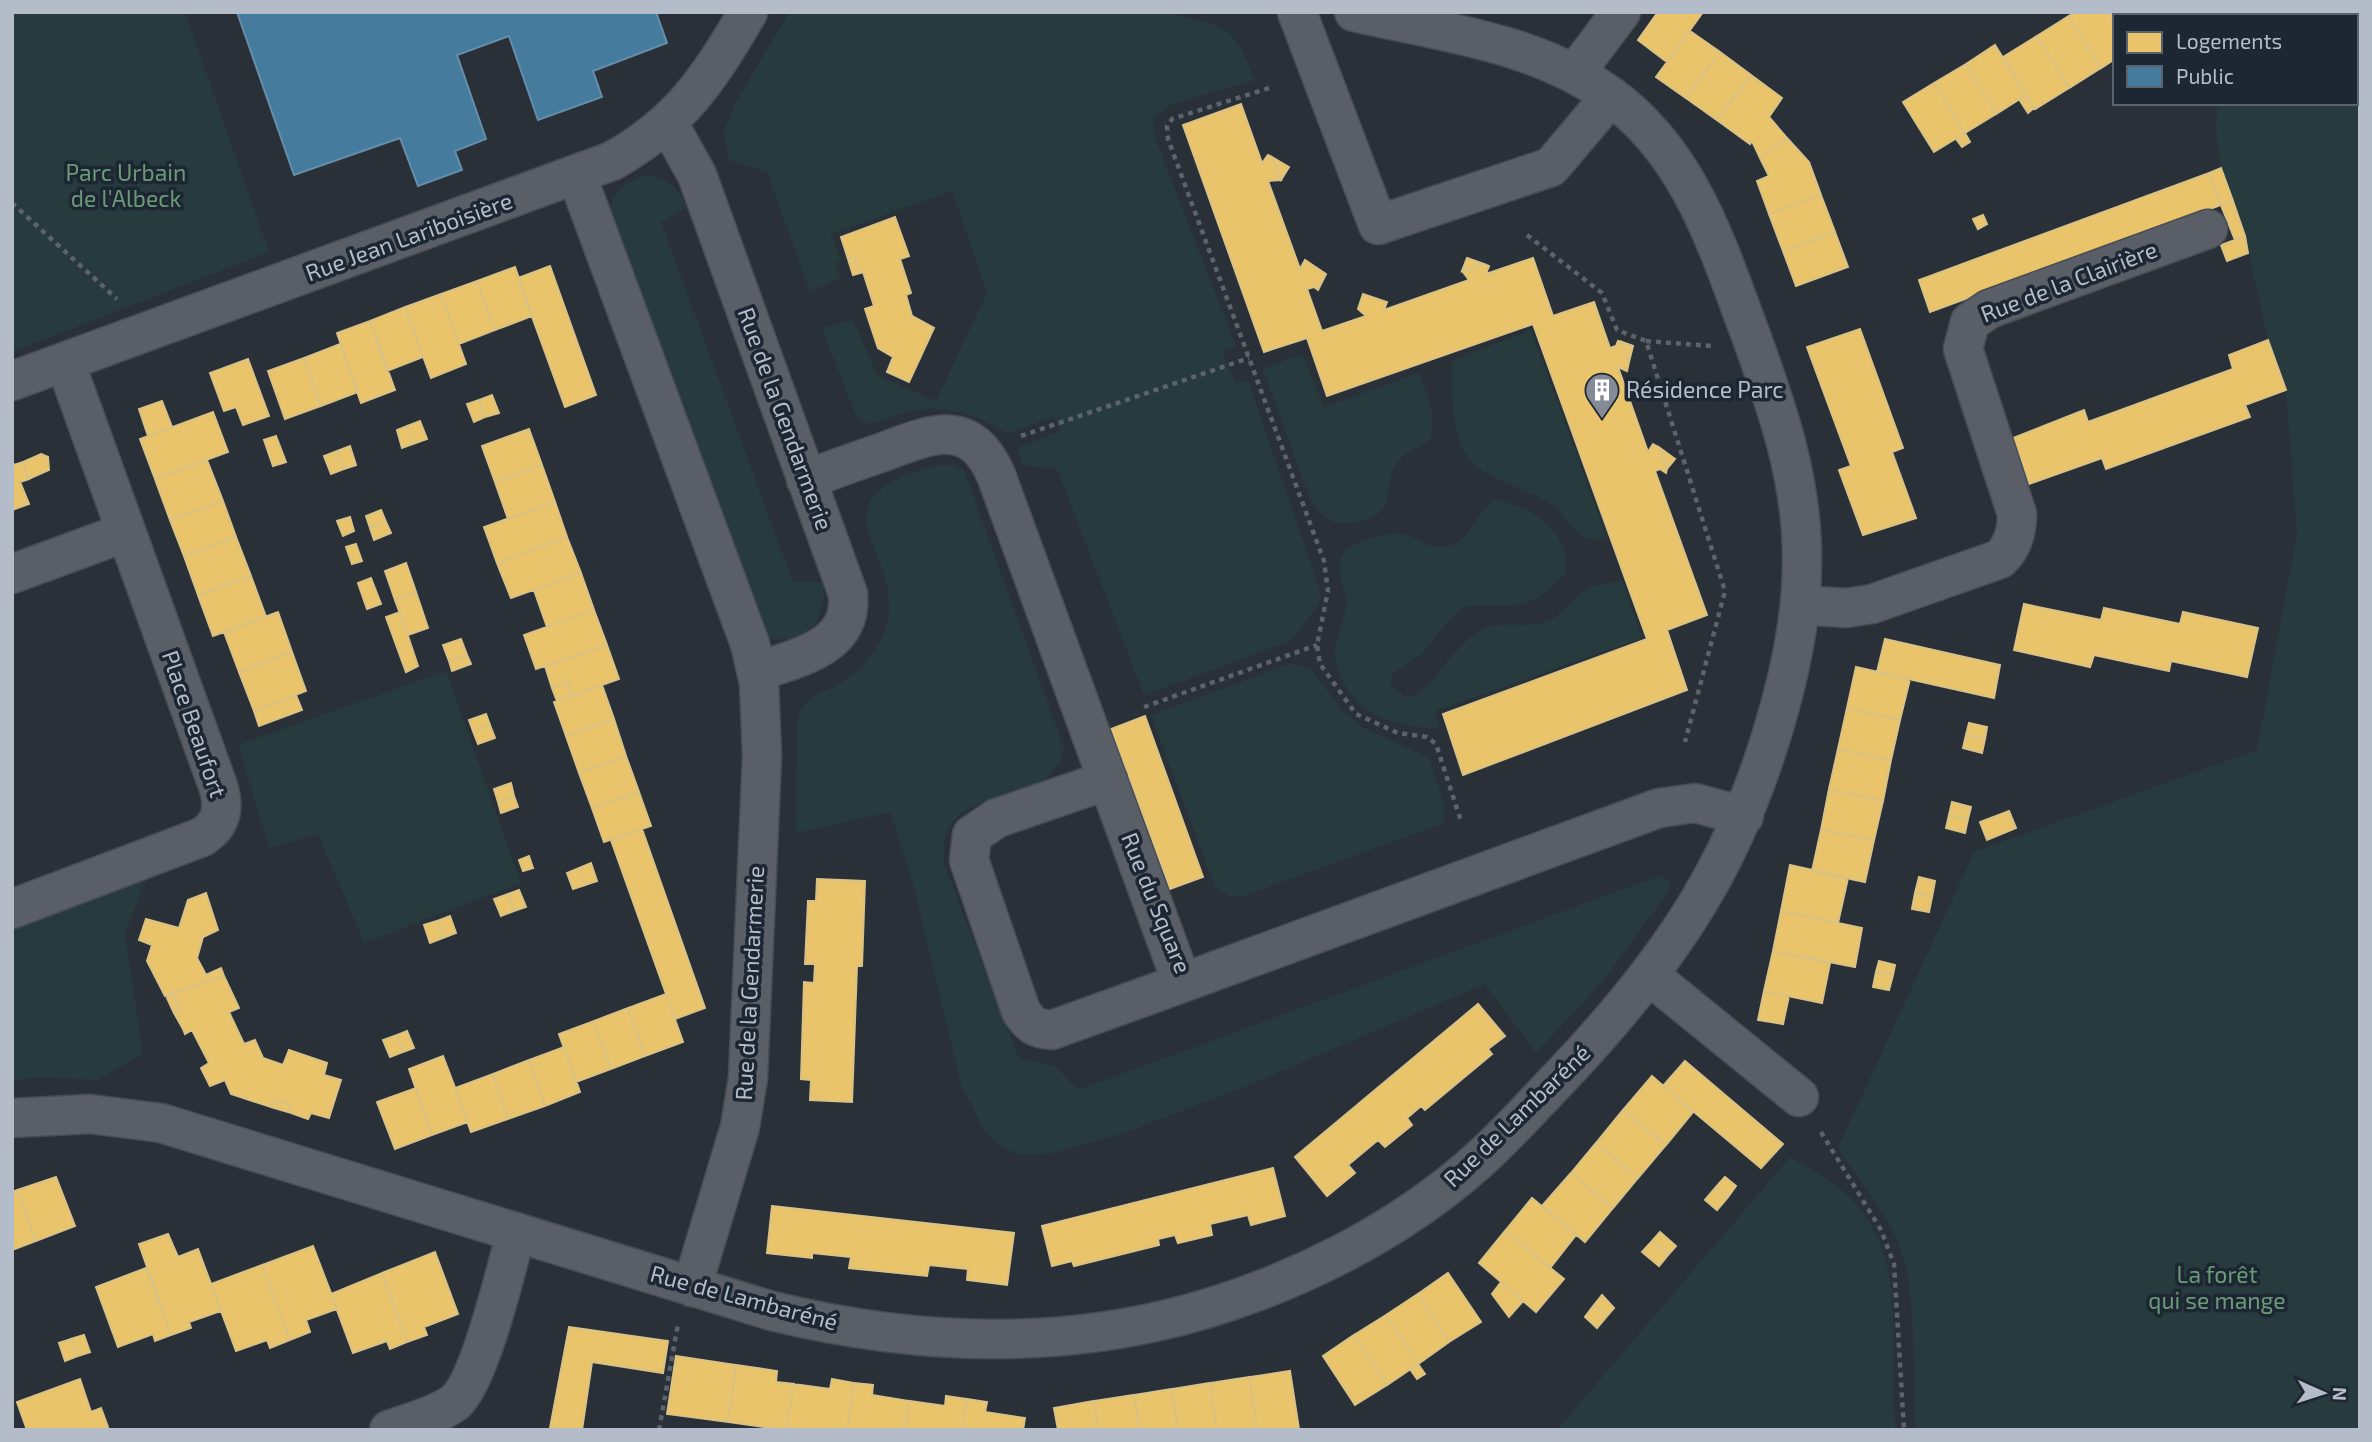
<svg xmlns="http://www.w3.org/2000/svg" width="2372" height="1442" font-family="'Exo 2',sans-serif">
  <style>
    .green { fill: #273a3e }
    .homes { fill: #e9c46a; stroke: #d9c286; stroke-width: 2 }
    .public { fill: #457b9d; stroke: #668eaa; stroke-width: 2 }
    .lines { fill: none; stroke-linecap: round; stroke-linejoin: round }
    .minor-casing { stroke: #484c53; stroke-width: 41 }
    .path { stroke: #5d636a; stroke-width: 4.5; stroke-dasharray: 5 5; stroke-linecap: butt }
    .minor { stroke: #5a5e66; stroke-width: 38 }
    .labels { text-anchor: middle; stroke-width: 7; stroke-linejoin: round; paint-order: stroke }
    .park-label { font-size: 23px; fill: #6b9a76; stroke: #1d2633 }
    .street-label { font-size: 23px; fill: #b4bcc9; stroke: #1d2633 }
    .poi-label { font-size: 23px; fill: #b4bcc9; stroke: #1d2633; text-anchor: start }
  </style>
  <rect width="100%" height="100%" fill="#2a3038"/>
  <path class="green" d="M12 12H185L269 252 12 352Z
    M789 12H1167C1226 28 1232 21 1255 80L1172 104 1153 119 1154 135 1236 346 1223 351 1235 384 1248 380 1320 590 1319 604 1291 641 1144 695 1057 469 1023 465 1017 448 1060 431 1054 416 1008 434C976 414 942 402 904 413 891 417 880 421 867 424L856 416 822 328 853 320 878 376 936 401 987 293 952 191 831 234 841 261 835 263 841 278 810 292 767 172 729 160 724 130 735 104Z
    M2219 12H2360V1430H1915C1912 1375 1919 1287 1896 1238 1881 1206 1857 1177 1838 1148L1974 852 2257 750 2297 533 2286 390 2268 340 2245 236 2221 168 2216 136 2217 103H2356V16H2219Z
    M646 175C669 179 676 186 687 207L661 222 793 582H823C828 625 802 649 760 636L609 215C611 192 626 182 646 175Z
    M1531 330 1607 538C1577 547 1570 517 1548 502 1526 489 1487 480 1471 461 1449 436 1453 392 1451 361Z
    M1302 354 1324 407 1419 373C1428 396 1437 416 1430 440 1422 446 1409 450 1402 457 1374 483 1410 515 1349 523 1328 525 1321 515 1310 499L1263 369Z
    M938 465H954L964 470 1064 748C1051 820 930 773 945 867L1019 1058 1055 1066 1078 1090 1659 876 1671 881 1668 892 1604 980 1536 1053 1485 984 1252 1084 1124 1133 1054 1153 1019 1155 1000 1146 985 1131 961 1085 913 883 890 812 796 833 797 725C798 721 799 714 801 710 808 696 824 692 836 686 858 674 880 649 887 624 906 553 801 501 938 465Z
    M1496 500C1532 506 1573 533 1565 574L1539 598 1519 605 1465 606 1450 619 1422 654 1393 673 1390 685 1407 698C1431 693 1452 646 1480 631 1500 619 1527 630 1548 621 1565 614 1574 595 1590 588 1600 583 1612 583 1622 581L1642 638 1435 711 1440 729C1400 727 1359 719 1342 679 1340 673 1335 665 1335 659 1333 641 1344 624 1346 606 1348 588 1330 566 1346 550 1356 540 1388 532 1402 534 1416 537 1427 548 1442 547 1472 546 1473 510 1496 500Z
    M1290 664 1310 668 1342 710 1362 727 1429 758 1445 806 1444 823 1244 896H1229L1215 887 1151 715Z
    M446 671 521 883 364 943 318 834 269 848 238 745Z
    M147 875 125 935 143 1054 97 1080 37 1077 12 1081V926Z
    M1790 1157C1808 1168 1829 1178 1844 1192 1913 1252 1887 1350 1896 1430H1557Z"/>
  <path class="homes" d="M1658 12H1703L1667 62 1638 40Z
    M2076 12H2108L2115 23V59L2101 68 2069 16Z
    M2108 12H2153L2154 14 2115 16V23Z
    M2069 16 2101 68 2069 88 2037 36Z
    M1690 31 1720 52 1686 98 1656 77Z
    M2037 36 2069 88 2035 109 2003 57Z
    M1995 45 2026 95 1996 114 1966 64Z
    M1720 52 1751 75 1717 120 1686 98Z
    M1966 64 1996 114 1965 133 1934 83Z
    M1751 75 1782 98 1769 117 1787 138 1760 158 1752 141 1750 144 1717 120Z
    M1934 83 1965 133 1934 152 1903 102Z
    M2026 95 2034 108 2028 113 2019 99Z
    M1241 104 1262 163 1268 155 1272 157 1281 180 1268 181 1300 269 1305 260 1326 274 1318 290 1314 287 1307 289 1322 331 1366 316 1358 309 1363 294 1387 302 1384 310 1469 280 1463 272 1484 264 1489 266 1486 274 1533 258 1553 316 1594 302 1610 348 1616 346 1618 341 1622 342 1629 362 1627 371 1618 367 1648 452 1653 444 1660 448 1667 469 1666 473 1660 469 1655 471 1707 615 1667 630 1687 690 1463 775 1443 714 1647 639 1533 324 1327 396 1307 338 1264 352 1183 125Z
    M1965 133 1970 142 1962 147 1956 139Z
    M1787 138 1809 162 1821 195 1769 214 1757 181 1769 176 1760 158Z
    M1272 157 1289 167 1281 180Z
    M2221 168 2233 201 2221 205 2209 173Z
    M2209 173 2221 205 1930 312 1919 280Z
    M1821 195 1835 232 1783 251 1769 214Z
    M2233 201 2245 236 2235 240 2221 205Z
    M1983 215 1987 224 1978 229 1973 219Z
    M895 217 909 256 900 259 911 293 906 295 912 316 934 328 909 382 887 372 893 357 878 348 865 309 874 306 863 272 860 273 854 256 848 259 841 237Z
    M1835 232 1848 267 1796 286 1783 251Z
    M2245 236 2248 253 2227 261 2221 245Z
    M854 256 860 273 853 275 848 259Z
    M1467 258 1484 264 1462 271Z
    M550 266 596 395 565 407 518 278Z
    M515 267 532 316 495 330 477 281Z
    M477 281 495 330 459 344 441 294Z
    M441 294 466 364 431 378 405 307Z
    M405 307 423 357 387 371 370 321Z
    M370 321 395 390 361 403 337 333Z
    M1860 329 1903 448 1892 452 1916 518 1863 535 1839 470 1851 466 1807 347Z
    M2268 340 2286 390 2245 405 2250 417 2106 469 2102 458 2029 484 2013 438 2084 410 2088 422 2233 369 2229 355Z
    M1622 342 1633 346 1629 362Z
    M340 344 358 392 321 406 304 358Z
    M304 358 321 406 285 419 268 371Z
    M248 359 269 416 243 425 236 407 224 411 210 373Z
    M492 395 499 413 485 417 479 400Z
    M479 400 485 417 474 422 467 404Z
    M162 401 172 427 148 436 139 409Z
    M213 412 228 452 155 479 140 439Z
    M420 421 427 439 413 444 407 426Z
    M407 426 413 444 402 448 397 430Z
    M529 429 542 465 495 482 482 446Z
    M276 436 286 462 273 466 264 440Z
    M350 446 356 465 344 469 337 451Z
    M1660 448 1675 459 1667 469Z
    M337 451 344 469 331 474 324 456Z
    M41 454 48 457 49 470 29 479 23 462Z
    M207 460 223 501 170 520 155 479Z
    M12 461 14 465 23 462 29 479 20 482 29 504 12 510Z
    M542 465 555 502 508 519 495 482Z
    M223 501 236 537 184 556 170 520Z
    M555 502 567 537 497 563 484 527Z
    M381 510 386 522 370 528 366 516Z
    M350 517 354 531 343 536 337 521Z
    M386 522 391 533 374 540 370 528Z
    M236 537 251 576 198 595 184 556Z
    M567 537 581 573 511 598 497 563Z
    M356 544 362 561 352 564 346 547Z
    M406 563 416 592 395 600 385 571Z
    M581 573 594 610 547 627 534 590Z
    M251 576 266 617 213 636 198 595Z
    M371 578 381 604 367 609 358 583Z
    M416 592 428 628 408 635 395 600Z
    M2024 604 2101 620 2104 608 2180 624 2183 612 2258 628 2247 677 2171 661 2169 671 2094 655 2090 667 2014 650Z
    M594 610 607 645 536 669 524 635Z
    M278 612 292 652 239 672 224 632Z
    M400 612 418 666 406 672 386 617Z
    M461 639 467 655 449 661 443 645Z
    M1885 639 2000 665 1994 698 1877 672Z
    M607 645 619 679 572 696 568 682 552 688 545 666Z
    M292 652 306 691 254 711 239 672Z
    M467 655 471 664 452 671 449 661Z
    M1856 667 1910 679 1900 720 1847 708Z
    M568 682 572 696 557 701 552 688Z
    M602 685 614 719 566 736 554 702Z
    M296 695 302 710 259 726 254 711Z
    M1847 708 1900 720 1891 760 1838 749Z
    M486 714 490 725 473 731 469 720Z
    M1145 716 1203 877 1170 889 1111 729Z
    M614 719 626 756 579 773 566 736Z
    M1969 723 1987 727 1985 739 1966 735Z
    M490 725 495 738 478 744 473 731Z
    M1966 735 1985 739 1982 753 1963 748Z
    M1838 749 1891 760 1883 801 1829 789Z
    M626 756 639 792 592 808 579 773Z
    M511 783 514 796 498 802 494 789Z
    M1829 789 1883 801 1874 840 1821 830Z
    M639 792 651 826 604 842 592 808Z
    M514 796 518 807 501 813 498 802Z
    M1952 802 1971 807 1968 819 1949 815Z
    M2009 811 2016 828 1987 840 1980 822Z
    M1949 815 1968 819 1965 833 1946 828Z
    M642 829 705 1008 675 1019 611 840Z
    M1821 830 1874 840 1865 882 1812 871Z
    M529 856 533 868 523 871 519 860Z
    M591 863 597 881 585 885 579 868Z
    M1790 865 1848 878 1838 923 1781 911Z
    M579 868 585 885 573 889 567 873Z
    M1919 877 1935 881 1932 897 1915 893Z
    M817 879 865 881 862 966H857L852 1102 810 1100 811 1080 801 1079 804 982 814 983 815 964H805L808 901H816Z
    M519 890 526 907 514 911 508 894Z
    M206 893 218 930 203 937 197 958 206 975 221 968 224 976 165 996 147 961 152 945 139 940 146 919 179 928 188 900Z
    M1915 893 1932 897 1929 912 1912 909Z
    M508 894 514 911 501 916 494 899Z
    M1781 911 1862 928 1855 967 1773 951Z
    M450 916 456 933 443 938 437 921Z
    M437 921 443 938 430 943 424 925Z
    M1773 951 1830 963 1822 1003 1764 991Z
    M1879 961 1895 965 1893 975 1876 972Z
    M1876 972 1893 975 1889 990 1873 987Z
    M224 976 239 1008 229 1012 244 1044 255 1040 263 1058 283 1065 289 1050 327 1063 324 1075 341 1080 329 1118 311 1113 308 1119 288 1112 291 1105 273 1100 271 1107 231 1094 225 1080 210 1086 201 1068 209 1063 192 1030 185 1034 183 1029 174 1013 181 1009 172 994 165 996Z
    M1764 991 1789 996 1783 1024 1758 1020Z
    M172 994 181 1009 174 1013 167 998Z
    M666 994 683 1042 645 1056 628 1008Z
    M1478 1004 1505 1036 1488 1049 1492 1054 1425 1110 1421 1106 1407 1118 1412 1125 1385 1147 1378 1140 1348 1165 1355 1173 1327 1196 1295 1157Z
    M628 1008 645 1056 611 1069 594 1021Z
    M594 1021 611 1069 576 1082 559 1034Z
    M407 1031 414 1048 403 1052 397 1035Z
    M397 1035 403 1052 390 1057 383 1040Z
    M564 1047 580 1092 545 1106 529 1060Z
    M443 1056 468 1122 432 1135 409 1069Z
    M529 1060 545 1106 508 1119 493 1074Z
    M1685 1061 1783 1144 1761 1168 1663 1086Z
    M493 1074 508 1119 471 1132 455 1088Z
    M1652 1076 1693 1112 1666 1145 1623 1110Z
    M416 1088 432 1135 395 1149 377 1102Z
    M273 1100 291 1105 288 1112 271 1107Z
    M1623 1110 1666 1145 1638 1178 1596 1143Z
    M1596 1143 1638 1178 1613 1208 1571 1173Z
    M1273 1168 1285 1216 1251 1225 1248 1215 1210 1224 1212 1235 1178 1243 1175 1235 1158 1239 1159 1245 1074 1266 1072 1261 1052 1266 1042 1226Z
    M1571 1173 1613 1208 1585 1242 1542 1206Z
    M56 1177 75 1226 36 1241 17 1190Z
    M1725 1177 1736 1186 1728 1197 1716 1187Z
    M1716 1187 1728 1197 1717 1210 1705 1200Z
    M17 1190 36 1241 12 1250V1192Z
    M1532 1198 1576 1235 1550 1268 1505 1231Z
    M772 1206 1014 1233 1007 1285 967 1280 968 1269 929 1265 927 1276 849 1268 851 1257 812 1253V1258L767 1253Z
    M1505 1231 1564 1279 1536 1312 1479 1263Z
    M1660 1232 1676 1246 1669 1254 1652 1241Z
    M168 1234 178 1257 198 1249 221 1311 189 1322 191 1328 171 1335 139 1244Z
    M1652 1241 1669 1254 1659 1266 1642 1252Z
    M313 1246 337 1309 306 1320 310 1332 290 1340 262 1265Z
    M435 1252 458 1314 424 1327 427 1335 407 1342 382 1273Z
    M262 1265 290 1340 270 1348 267 1340 236 1351 211 1284Z
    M146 1268 171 1335 155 1341 153 1334 118 1347 96 1287Z
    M382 1273 407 1342 390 1349 387 1341 353 1353 331 1294Z
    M1448 1273 1481 1322 1449 1342 1418 1294Z
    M1501 1282 1523 1301 1509 1317 1492 1294Z
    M1418 1294 1449 1342 1418 1364 1386 1315Z
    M1602 1295 1614 1308 1607 1316 1594 1305Z
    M1594 1305 1607 1316 1597 1328 1585 1317Z
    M1386 1315 1418 1364 1387 1385 1354 1335Z
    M569 1327 668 1341 663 1373 592 1362 582 1430 550 1428Z
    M84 1335 90 1352 78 1356 71 1339Z
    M1354 1335 1387 1385 1355 1405 1323 1356Z
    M71 1339 78 1356 65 1361 59 1343Z
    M676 1356 736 1365 728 1422 667 1414Z
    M1418 1364 1425 1374 1417 1379 1410 1369Z
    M736 1365 777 1371 776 1382 794 1384 786 1430 728 1422Z
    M1290 1371 1299 1429 1257 1430 1250 1377Z
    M1250 1377 1257 1430H1217L1210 1383Z
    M80 1379 91 1412 101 1408 108 1427 100 1430H27L17 1402Z
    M832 1379 854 1383 847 1430H786L794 1384 830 1389Z
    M854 1383 873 1385 872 1395 909 1401 905 1430H847Z
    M1210 1383 1217 1430H1178L1172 1389Z
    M1172 1389 1178 1430H1140L1134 1395Z
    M1134 1395 1140 1430H1099L1094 1401Z
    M946 1396 967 1399 962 1430H905L909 1401 945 1406Z
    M967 1399 987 1402 985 1412 1025 1418 1023 1430H962Z
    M1094 1401 1099 1430H1058L1054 1408Z"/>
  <path class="public" d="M237 12H656L667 43 593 71 602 97 538 120 509 36 457 55 486 139 455 151 462 170 418 186 400 138 294 175Z"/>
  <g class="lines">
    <g class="minor-casing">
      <path id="minor" d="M1297 12 1378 225 1551 167 1611 96
        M1575 73 1621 12
        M668 123 697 175 848 594C853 648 798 657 757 672
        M577 176 750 644 759 683 762 756 748 1078 740 1127 692 1287
        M12 381 612 161C679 124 711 77 748 12
        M806 480C831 470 857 461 883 452 931 434 970 416 996 475L1182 983 1659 808 1695 803 1744 816
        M12 574 126 532
        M1800 605 1846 608 1872 604 2000 559C2013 547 2017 532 2017 514L1963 349 1970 322 1989 309 2208 229
        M1108 780 997 818 972 835 969 860 1021 1011C1030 1025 1036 1029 1052 1030L1182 983
        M12 909 202 837C222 824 225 808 218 786L65 362
        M1650 976 1799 1097
        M12 1118 90 1114 161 1123 772 1311C908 1344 1048 1351 1184 1315 1291 1286 1398 1233 1480 1159 1511 1131 1538 1100 1567 1070 1674 956 1739 858 1780 706 1793 659 1802 611 1802 562 1803 481 1777 407 1750 333 1717 245 1689 152 1609 95 1535 42 1440 32 1354 12
        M389 1430C410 1422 436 1416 454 1403 479 1384 507 1267 516 1232"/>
    </g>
    <path class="path" d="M1269 88 1172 119 1167 126 1168 139 1324 561 1328 591 1317 645 1320 664 1356 714 1398 733 1427 737 1436 744 1461 821
      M12 203 117 299
      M1527 235 1602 293 1617 330 1646 341 1725 591 1685 742
      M1646 341 1711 346
      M1021 436 1249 358
      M1144 707 1317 645
      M1821 1132 1881 1230 1894 1264 1904 1430
      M659 1430 678 1324"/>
    <use href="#minor" class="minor"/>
  </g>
  <defs>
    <g id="building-pin" transform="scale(1.75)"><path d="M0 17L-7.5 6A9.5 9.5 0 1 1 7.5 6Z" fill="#848b96" stroke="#1d2633"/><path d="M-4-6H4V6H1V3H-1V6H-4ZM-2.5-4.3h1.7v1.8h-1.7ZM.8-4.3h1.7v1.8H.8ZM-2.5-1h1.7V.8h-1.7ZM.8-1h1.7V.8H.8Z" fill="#fff"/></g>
  </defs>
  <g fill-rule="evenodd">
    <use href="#building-pin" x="1602" y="390"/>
  </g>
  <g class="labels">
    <g class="park-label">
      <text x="126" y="181">Parc Urbain<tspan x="126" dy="26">de l'Albeck</tspan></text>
      <text x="2217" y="1283">La forêt<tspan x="2217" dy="26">qui se mange</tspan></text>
    </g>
    <g class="street-label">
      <text transform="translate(409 237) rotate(-20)" y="8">Rue Jean Lariboisière</text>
      <text transform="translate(2069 282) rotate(-21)" y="8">Rue de la Clairière</text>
      <text transform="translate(785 419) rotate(70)" y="8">Rue de la Gendarmerie</text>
      <text transform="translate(194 724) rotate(71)" y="8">Place Beaufort</text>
      <text transform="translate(1156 903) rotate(68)" y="8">Rue du Square</text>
      <text transform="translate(750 983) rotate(-87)" y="8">Rue de la Gendarmerie</text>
      <text transform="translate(1517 1116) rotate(-44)" y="8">Rue de Lambaréné</text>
      <text transform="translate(744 1298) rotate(15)" y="8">Rue de Lambaréné</text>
    </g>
    <g class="poi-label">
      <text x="1626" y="398">Résidence Parc</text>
    </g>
  </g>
  <rect width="2372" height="1442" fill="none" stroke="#b4bcc9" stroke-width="28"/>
  <rect x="2113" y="14" width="245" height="91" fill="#1d2633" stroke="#59626f" stroke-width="2"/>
  <rect x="2127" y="32" width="35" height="21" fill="#e9c46a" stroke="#59626f" stroke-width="2"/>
  <text x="2176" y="49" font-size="21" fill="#b4bcc9">Logements</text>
  <rect x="2127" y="66" width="35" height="21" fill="#457b9d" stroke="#59626f" stroke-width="2"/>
  <text x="2176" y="84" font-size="21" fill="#b4bcc9">Public</text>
  <g transform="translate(2323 1393) rotate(93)" stroke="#1d2633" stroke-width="5" paint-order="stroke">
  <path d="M0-5L12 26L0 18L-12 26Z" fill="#b4bcc9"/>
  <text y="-10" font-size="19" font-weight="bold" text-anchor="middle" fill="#b4bcc9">N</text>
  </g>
</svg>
